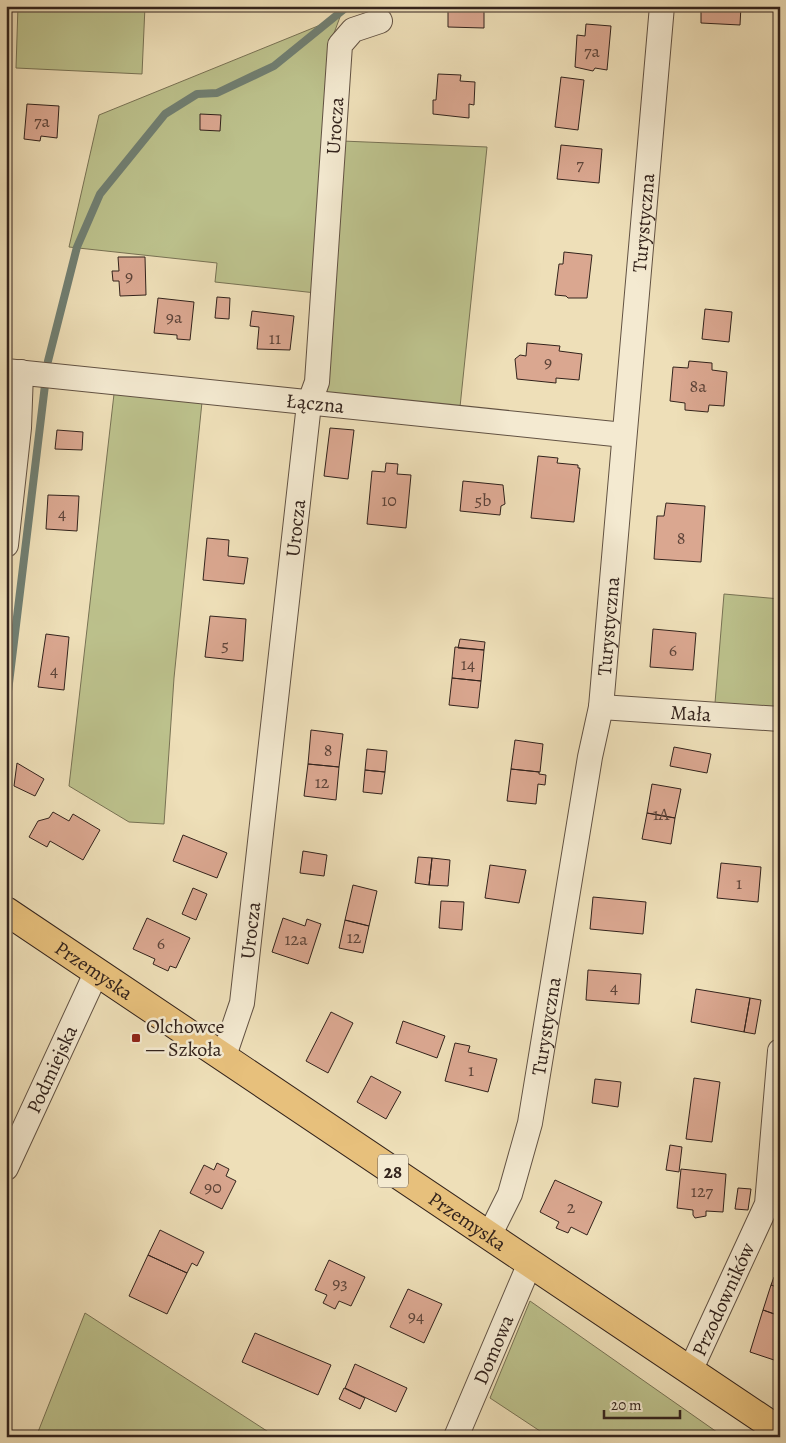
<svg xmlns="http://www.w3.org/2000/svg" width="786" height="1443" font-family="Alegreya,serif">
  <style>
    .green { fill: #bcc18c; stroke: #787254 }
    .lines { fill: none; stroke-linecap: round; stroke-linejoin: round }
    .stream { stroke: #717f72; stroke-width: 8 }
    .building { fill: #daa790; stroke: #33231c }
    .minor-casing { stroke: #625243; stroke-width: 26 }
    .major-casing { stroke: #33231c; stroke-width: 30 }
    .minor { stroke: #f4ead1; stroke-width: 24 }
    .major { stroke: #e7c07c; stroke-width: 28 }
    .poi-dot { fill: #8f2418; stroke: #f4ead1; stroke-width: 2 }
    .labels { text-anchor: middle; stroke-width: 5; stroke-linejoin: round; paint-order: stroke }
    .number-label { font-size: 18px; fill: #5d4439 }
    .shield { fill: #f4ead1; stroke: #6d5f52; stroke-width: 1 }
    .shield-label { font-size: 19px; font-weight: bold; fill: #33231c }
    .street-label { font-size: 20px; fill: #33231c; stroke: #f4ead1 }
    .poi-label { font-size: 20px; fill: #33231c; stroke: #f4ead1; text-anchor: start }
  </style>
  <rect width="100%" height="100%" fill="#eedfb8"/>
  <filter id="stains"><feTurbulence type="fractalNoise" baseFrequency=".004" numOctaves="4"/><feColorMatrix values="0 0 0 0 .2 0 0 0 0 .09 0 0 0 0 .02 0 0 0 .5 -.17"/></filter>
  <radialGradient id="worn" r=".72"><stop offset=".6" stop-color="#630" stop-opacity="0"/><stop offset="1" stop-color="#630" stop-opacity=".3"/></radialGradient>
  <path class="green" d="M18 6H145L142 74 16 68Z
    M340 17 330 44 316 293 215 282 217 263 69 247 99 115Z
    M342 141 487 147 460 407 330 396 325 392Z
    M114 394 202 402 174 678 164 824 129 822 69 786Z
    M724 594 780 599V707L715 703Z
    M530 1301 724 1437H549L490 1398Z
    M85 1313 270 1433 268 1437H36Z"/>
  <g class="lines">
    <path class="stream" d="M48 361 77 247 100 194 165 114 197 94 217 93 274 66 348 6
      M6 708 45 385"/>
  </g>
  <path class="building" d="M448 6H484V28L448 27Z
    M701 6H741L740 25 701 23Z
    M586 24 611 26 607 70 595 68 593 71 575 67 577 35 585 36Z
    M438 74 461 75 460 81 475 82 474 105 469 104V118L433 114V100H436Z
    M561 77 584 80 578 130 555 127Z
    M27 104 59 106 57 138 41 136 40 141 24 139Z
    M200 114 221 115 220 131 200 130Z
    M561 145 602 149 599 183 557 179Z
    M564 252 592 255 587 298H568L566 296 555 295 559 264H563Z
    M118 257H145L146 295 120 296 119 281H113L112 271H119Z
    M217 297 230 298 229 319 215 318Z
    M158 298 194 302 190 340 177 339V335L154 333Z
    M705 309 732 312 729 342 702 339Z
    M252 311 294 316 290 350 257 349 259 327 250 326Z
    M527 343 560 346 559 351 582 354 579 380 556 378V383L517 379 515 359 520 355 526 356Z
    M689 361 712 363V370L727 372 724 406 709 405 708 412 685 410V403L670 401 673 367 688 368Z
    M330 428 354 430 348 479 324 476Z
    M57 430 83 432 82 450 55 449Z
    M538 456 558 458 557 463 578 465V468H580L574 522 531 518Z
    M386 463 398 464 397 474 411 475 406 528 367 524 372 471 385 472Z
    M463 481 503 485 505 504 501 506 500 515 460 511Z
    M48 495 79 496 77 531 46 529Z
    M666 503 705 506 701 562 654 559 657 516H664Z
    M207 538 229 540 228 556 248 558 244 584 203 580Z
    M210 616 246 619 243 661 205 657Z
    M653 629 696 633 693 670 650 667Z
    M46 634 69 637 64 690 38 687Z
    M460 639 485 642 484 650 458 648Z
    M455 647 484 650 481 681 452 678Z
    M452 678 481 681 478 708 449 705Z
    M311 730 343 734 339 767 308 764Z
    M515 740 543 744 540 772 511 769Z
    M674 747 711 754 707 773 670 766Z
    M367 749 387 751 385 772 365 770Z
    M17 763 44 779 35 796 14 786Z
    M308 764 339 767 336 800 304 796Z
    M511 769 539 772V774L546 775 545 785 538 784 536 804 507 801Z
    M365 770 385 772 382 794 363 792Z
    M652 784 681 789 675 818 647 813Z
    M53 812 69 821 73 814 100 830 83 860 50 841 47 847 29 837 38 821 49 818Z
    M647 813 675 818 671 844 642 839Z
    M183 835 227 853 217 878 173 861Z
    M303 851 327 855 324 876 300 873Z
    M418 857 432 858 429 885 415 883Z
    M432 858 450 860 448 886 429 885Z
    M721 863 761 867 758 902 717 898Z
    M490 865 526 870 519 903 485 898Z
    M353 885 377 891 369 926 345 920Z
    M193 888 207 894 196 920 182 914Z
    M593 897 646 902 643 934 590 929Z
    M441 901 464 902 462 930 439 928Z
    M147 918 190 938 176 968 170 966 168 971 153 964 155 959 133 949Z
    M283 918 305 926 307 919 321 924 308 964 272 952Z
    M345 920 369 926 363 953 339 948Z
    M588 970 641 974 639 1004 586 1000Z
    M696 989 750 998 744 1032 691 1022Z
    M750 998 761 1000 755 1034 744 1032Z
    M331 1012 353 1023 328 1073 306 1061Z
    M403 1021 445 1036 437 1058 396 1043Z
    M455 1043 470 1046 468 1052 497 1059 488 1092 445 1081Z
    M371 1076 401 1092 386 1119 357 1102Z
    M694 1078 720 1082 712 1142 686 1139Z
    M595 1079 621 1082 618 1107 592 1103Z
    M670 1145 682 1147 679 1172 666 1170Z
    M217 1163 229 1169 226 1176 236 1181 222 1209 190 1193 204 1165 214 1170Z
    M681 1169 726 1174 723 1212 706 1211V1216L695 1218 693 1215V1210L677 1208Z
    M555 1180 602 1202 587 1235 571 1227 568 1233 556 1228 559 1222 540 1212Z
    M738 1188 751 1189 748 1210 735 1209Z
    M160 1230 204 1252 197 1266 192 1263 187 1273 148 1255Z
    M148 1255 187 1273 167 1314 129 1296Z
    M329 1260 365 1277 351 1306 339 1301 335 1309 323 1303 327 1295 315 1290Z
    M774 1277 780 1278V1288L771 1285Z
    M771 1285 780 1288V1316L763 1310Z
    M408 1289 442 1304 424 1343 390 1327Z
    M763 1310 780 1316V1352L777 1361 750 1352Z
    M255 1333 331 1365 318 1395 242 1362Z
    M355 1364 407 1388 396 1412 345 1388Z
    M344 1388 365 1398 360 1409 339 1399Z"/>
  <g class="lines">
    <g class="minor-casing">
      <g id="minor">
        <path id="s1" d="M6 371 624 435"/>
        <path d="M6 545 19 428 21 372"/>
        <path id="s2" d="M601 707 780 719"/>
        <path id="s3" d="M224 1056 242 1003 309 404 317 382 340 45 353 30 380 21"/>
        <path id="s4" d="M6 1168 97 971"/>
        <path id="s5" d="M489 1236 510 1194 530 1123 590 757 601 707 662 6"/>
        <path id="s6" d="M690 1371 767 1204 780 1051"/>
        <path id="s7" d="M456 1437 530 1263"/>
      </g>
    </g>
    <g class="major-casing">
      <g id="major">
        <path id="s8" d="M6 911 780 1431"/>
      </g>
    </g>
    <use href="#minor" class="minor"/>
    <use href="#major" class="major"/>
  </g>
  <rect class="poi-dot" x="131" y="1033" width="10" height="10" rx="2.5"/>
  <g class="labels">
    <g class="number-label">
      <text x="592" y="57">7a</text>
      <text x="42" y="127">7a</text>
      <text x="580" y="170">7</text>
      <text x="129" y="282">9</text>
      <text x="174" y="323">9a</text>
      <text x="275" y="344">11</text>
      <text x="548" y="368">9</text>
      <text x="698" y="392">8a</text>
      <text x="389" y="506">10</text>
      <text x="483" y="506">5b</text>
      <text x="62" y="519">4</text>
      <text x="681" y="544">8</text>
      <text x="225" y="651">5</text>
      <text x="673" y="656">6</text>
      <text x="468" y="670">14</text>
      <text x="54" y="676">4</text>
      <text x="328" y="756">8</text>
      <text x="322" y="788">12</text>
      <text x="661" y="820">1A</text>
      <text x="739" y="889">1</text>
      <text x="354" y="943">12</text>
      <text x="296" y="945">12a</text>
      <text x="161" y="949">6</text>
      <text x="614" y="993">4</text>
      <text x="471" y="1076">1</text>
      <text x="213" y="1193">90</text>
      <text x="702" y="1197">127</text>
      <text x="571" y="1213">2</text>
      <text x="340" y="1289">93</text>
      <text x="416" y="1322">94</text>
    </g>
    <rect class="shield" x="378" y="1154.5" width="30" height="33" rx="4"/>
    <g class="shield-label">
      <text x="393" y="1178">28</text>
    </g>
    <g class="street-label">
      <text dy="7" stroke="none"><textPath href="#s3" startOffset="939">Urocza</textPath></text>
      <text dy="7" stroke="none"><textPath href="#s5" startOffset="1029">Turystyczna</textPath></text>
      <text dy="7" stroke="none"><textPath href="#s1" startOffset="311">Łączna</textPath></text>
      <text dy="7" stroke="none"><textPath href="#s3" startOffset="534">Urocza</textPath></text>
      <text dy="7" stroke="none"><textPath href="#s5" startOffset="624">Turystyczna</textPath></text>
      <text dy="7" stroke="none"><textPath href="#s2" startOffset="90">Mała</textPath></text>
      <text dy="7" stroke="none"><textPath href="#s3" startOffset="129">Urocza</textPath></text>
      <text dy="7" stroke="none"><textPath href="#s8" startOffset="106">Przemyska</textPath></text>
      <text dy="7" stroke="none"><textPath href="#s5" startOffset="219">Turystyczna</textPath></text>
      <text dy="7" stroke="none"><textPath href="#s4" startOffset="109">Podmiejska</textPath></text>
      <text dy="7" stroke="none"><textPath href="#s8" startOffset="556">Przemyska</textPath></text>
      <text dy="7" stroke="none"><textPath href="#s6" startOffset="79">Przodowników</textPath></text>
      <text dy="7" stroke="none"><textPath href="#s7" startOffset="95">Domowa</textPath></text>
    </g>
    <g class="poi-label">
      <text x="146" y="1033">Olchowce<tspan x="146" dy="23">— Szkoła</tspan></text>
    </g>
  </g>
  <rect width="786" height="1443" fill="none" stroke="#eedfb8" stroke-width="25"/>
  <rect x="8" y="8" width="771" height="1428" fill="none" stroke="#33231c" stroke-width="2.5"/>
  <rect x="12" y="12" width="761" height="1418" fill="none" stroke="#33231c"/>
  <path d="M604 1410v8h76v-8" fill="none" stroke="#33231c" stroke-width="2.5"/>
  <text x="611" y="1410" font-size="15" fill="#33231c" stroke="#f4ead1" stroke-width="4" paint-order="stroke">20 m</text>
  <rect width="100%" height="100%" filter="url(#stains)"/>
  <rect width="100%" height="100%" fill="url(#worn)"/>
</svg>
